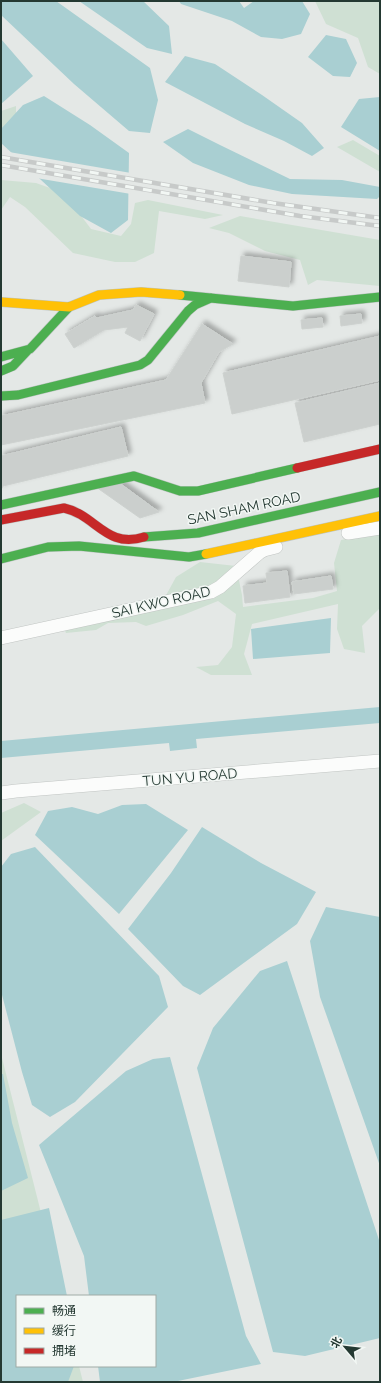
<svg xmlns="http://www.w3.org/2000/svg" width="381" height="1383" font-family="Raleway,'Noto Sans SC',sans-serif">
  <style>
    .green { fill: #cfe0d3 }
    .water { fill: #a9cfd2 }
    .pier { fill: #e4e8e6 }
    .building { fill: #cbcfcd; stroke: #cdd1cf; filter: url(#shadow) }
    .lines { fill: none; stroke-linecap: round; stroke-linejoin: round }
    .street-casing { stroke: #c1c5c3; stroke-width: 14 }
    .fast-casing { stroke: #bdc4c2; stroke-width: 10 }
    .slow-casing { stroke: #bdc4c2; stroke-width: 10 }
    .jam-casing { stroke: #bdc4c2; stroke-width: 10 }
    .street { stroke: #fbfcfb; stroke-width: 13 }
    .fast { stroke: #4caf50; stroke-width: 9 }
    .slow { stroke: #ffc107; stroke-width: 9 }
    .jam { stroke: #c62828; stroke-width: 9 }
    .rail-casing { stroke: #c7cac9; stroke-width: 4.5 }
    .rail { stroke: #f2f7f4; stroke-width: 3; stroke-dasharray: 9; stroke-linecap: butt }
    .labels { text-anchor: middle; stroke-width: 3; stroke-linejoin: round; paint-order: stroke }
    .street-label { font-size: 14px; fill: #243932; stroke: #f2f7f4 }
  </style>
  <defs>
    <filter id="shadow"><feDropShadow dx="3.5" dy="-3.5" stdDeviation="2" flood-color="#0004"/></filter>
  </defs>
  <rect width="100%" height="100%" fill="#e4e8e6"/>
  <path class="green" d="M315 1H380V74L368 67 358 38 326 24Z
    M16 106V125L1 140V111Z
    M353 140 380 156V172L337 147Z
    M1 180 36 183 64 193 91 229 121 236 131 224 135 203 148 200 223 215 205 219 159 211 154 253 135 262H115L73 253 25 207 10 197 1 210Z
    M240 216 380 240V286L317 280 308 285 300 260 265 251 229 233 209 228Z
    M380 529V608L362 626 365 653 344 649 337 629 338 604 252 624 244 654 252 675H211L196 667 218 665 232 647 236 614 218 601 183 615 146 626 136 622 108 623 96 630 66 633 61 622 164 599 176 577 200 562 236 566 242 595 243 607 313 598 337 591 334 563 341 540 373 534Z
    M24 803 41 812 1 841V813Z
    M1 1054 62 1296H17V1366H79L83 1382H1Z"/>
  <path class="water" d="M1 1H56L150 68 158 100 150 133 129 131 74 84 1 15Z
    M79 1H143L169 26 172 54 147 48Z
    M179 1H239L244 8 254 1H302L310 14 301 34 282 39 261 37 232 21 181 4Z
    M326 35 346 39 357 63 350 77 333 76 308 57Z
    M1 39 33 76 1 104Z
    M185 56 215 64 262 95 302 123 324 148 312 156 284 141 245 124 165 82Z
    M44 96 90 125 129 153 128 220 111 233 80 216 1 143V129L23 105Z
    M380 97V151L341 127 359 99Z
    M188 129 220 145 290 179 342 180 380 187V196L377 199 292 194 249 185 193 163 163 142Z
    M331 618 330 653 253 659 251 629Z
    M380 707V723L196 739 197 748 170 751 169 743 1 758V741Z
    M146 804 188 830 119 914 35 835 48 811 72 807 98 814 122 805Z
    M202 827 261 863 316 892 297 924 200 995 183 986 128 929 171 873Z
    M35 847 159 976 168 1007 75 1102 50 1117 32 1105 22 1072 1 991V867L11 854Z
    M326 907 380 917V1166L320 997 310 941Z
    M287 961 380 1243V1338L305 1356 273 1352 197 1068 213 1028 260 971Z
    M170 1057 246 1336 261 1364 173 1382H100L98 1366H155V1296H89L84 1256 39 1145 126 1071 153 1059Z
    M1 1074H3L12 1123 28 1178 1 1191Z
    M49 1208 67 1296H17V1366H74L68 1382H1V1220Z"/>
  <path class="pier" d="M9 152 131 173V194L36 178Z"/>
  <path class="building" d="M241 256 291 262 289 287 238 281Z
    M136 305 154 314 140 341 125 333 128 327 104 330 74 348 65 334 95 316 97 318 133 310Z
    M361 314 362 323 341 326 340 316Z
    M322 318 323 327 302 329 301 320Z
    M202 324 233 344 219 352 201 383 205 403 1 445V416L166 380Z
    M380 336V380L232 414 223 373Z
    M380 383V424L304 442 295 403Z
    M121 427 128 456 3 486 1 490V456Z
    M118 482 159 512 140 518 96 487Z
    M287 571 290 597 245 603 243 586 267 583 266 573Z
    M331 576 333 589 294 594 292 582Z"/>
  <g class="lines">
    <g class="street-casing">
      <path id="street" d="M348 533 380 528
        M1 638 211 592 220 587 259 553 264 550 276 547
        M1 793 16 791 380 761"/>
    </g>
    <g class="fast-casing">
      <path id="fast" d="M180 295 293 306 380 297
        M1 357 30 349 69 307
        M1 371 13 366 28 350
        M1 396 18 395 140 365 148 360 188 311 195 305 211 298
        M1 505 134 476 180 491H198L297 468
        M144 537 198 533 380 492
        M1 559 48 547 79 546 189 557 206 554"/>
    </g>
    <g class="slow-casing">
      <path id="slow" d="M1 302 69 307 99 295 141 292 180 295
        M206 554 380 516"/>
    </g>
    <g class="jam-casing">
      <path id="jam" d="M297 468 380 449
        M1 520 64 508C96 515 106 549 144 537"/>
    </g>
    <use href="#street" class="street"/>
    <use href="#fast" class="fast"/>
    <use href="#slow" class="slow"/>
    <use href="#jam" class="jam"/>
    <g class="rail-casing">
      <path id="rail" d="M1 157 273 203 380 218
        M1 165 300 216 380 226"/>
    </g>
    <use href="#rail" class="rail"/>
  </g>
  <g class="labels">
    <g class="street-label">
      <text transform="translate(244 508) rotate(-12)" y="5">SAN SHAM ROAD</text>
      <text transform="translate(161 602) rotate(-13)" y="5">SAI KWO ROAD</text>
      <text transform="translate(190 777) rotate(-5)" y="5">TUN YU ROAD</text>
    </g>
  </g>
  <rect width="381" height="1383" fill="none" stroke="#243932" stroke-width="4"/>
  <rect x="16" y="1295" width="140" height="72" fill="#f2f7f4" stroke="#a0aba6"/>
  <rect x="24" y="1308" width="20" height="6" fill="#4caf50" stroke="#a0aba6"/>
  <text x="52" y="1315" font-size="12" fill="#243932">畅通</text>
  <rect x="24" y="1328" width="20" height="6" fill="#ffc107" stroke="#a0aba6"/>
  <text x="52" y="1335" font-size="12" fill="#243932">缓行</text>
  <rect x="24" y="1348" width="20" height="6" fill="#c62828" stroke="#a0aba6"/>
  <text x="52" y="1355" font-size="12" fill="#243932">拥堵</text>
  <g transform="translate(345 1347) rotate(298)" stroke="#f2f7f4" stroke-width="3" paint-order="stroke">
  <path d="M0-3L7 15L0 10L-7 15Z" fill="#243932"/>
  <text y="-6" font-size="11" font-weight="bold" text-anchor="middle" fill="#243932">北</text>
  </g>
</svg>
